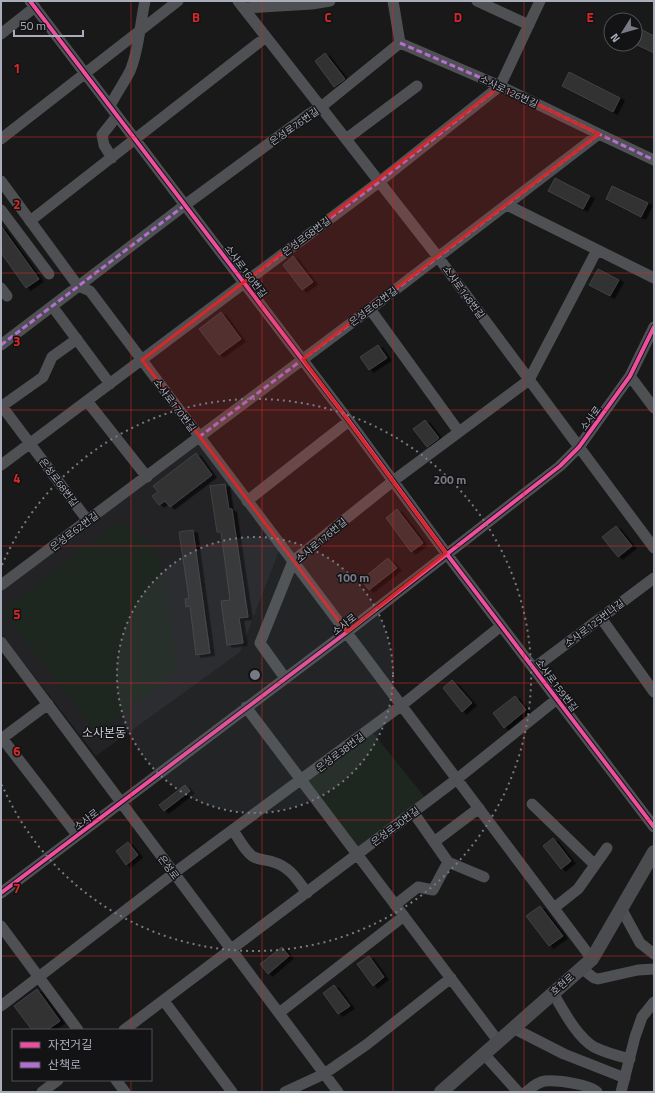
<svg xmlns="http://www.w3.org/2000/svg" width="655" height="1093" font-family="'Titillium Web','Noto Sans KR',sans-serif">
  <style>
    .built { fill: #232325 }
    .green { fill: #1e2620 }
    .building { fill: #313131; stroke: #414245; filter: url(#shadow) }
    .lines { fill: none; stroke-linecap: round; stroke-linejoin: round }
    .minor { stroke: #4e5053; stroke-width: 11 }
    .major { stroke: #4b4c4f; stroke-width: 14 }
    .quiet { stroke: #b36fd0; stroke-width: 3; stroke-dasharray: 6 3; stroke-linecap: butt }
    .cycleway-casing { stroke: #131315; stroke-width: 6 }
    .cycleway { stroke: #ef4d9e; stroke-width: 4 }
    .marked { fill: #d62828; fill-opacity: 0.2; stroke: #d62828; stroke-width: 3; stroke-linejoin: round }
    .grid { fill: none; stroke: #d62828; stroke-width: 1; stroke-opacity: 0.55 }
    .ring { fill: none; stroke: #777a82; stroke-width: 2; stroke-dasharray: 2 4 }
    .labels { text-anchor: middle; stroke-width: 3; stroke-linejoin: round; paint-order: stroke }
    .street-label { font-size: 10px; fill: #aaaeba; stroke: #131315 }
    .quarter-label { font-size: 12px; fill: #cbcdd6; stroke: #131315 }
    .grid-label { font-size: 13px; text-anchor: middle; font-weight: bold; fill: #d62828; stroke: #131315; stroke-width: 3; stroke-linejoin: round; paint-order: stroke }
    .centre { fill: #777a82; stroke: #131315; stroke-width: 2 }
    .ring-label { font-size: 12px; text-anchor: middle; font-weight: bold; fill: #777a82; stroke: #131315; stroke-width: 3; stroke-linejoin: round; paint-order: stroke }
  </style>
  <defs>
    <filter id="shadow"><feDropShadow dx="4.5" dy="2.5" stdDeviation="0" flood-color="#0009"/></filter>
  </defs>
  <rect width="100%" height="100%" fill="#191919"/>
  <path class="built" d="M199 441 280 548 240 652 96 756 1 633V589Z"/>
  <path class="green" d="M118 521 158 548 178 670 97 734 3 611Z
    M370 729 428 801 357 854 301 780Z"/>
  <path class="building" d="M635 26 654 36V53L635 44Z
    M325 53 345 79 334 87 315 61Z
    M569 72 620 98 613 112 562 86Z
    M555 178 590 196 583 209 548 191Z
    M612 186 648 203 641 217 606 199Z
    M1 226 39 279 26 288 1 253Z
    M293 256 313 282 302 290 283 265Z
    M598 269 619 280 610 296 589 285Z
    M221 312 241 339 219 355 199 329Z
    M378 345 387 358 369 370 360 357Z
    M425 420 439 438 427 447 413 429Z
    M196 453 212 475 170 507 165 501 159 505 152 496 158 492 153 486Z
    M225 484 229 509H232L248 617 239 618 243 643 227 645 221 601 230 600 221 532H217L210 486Z
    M397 509 423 543 411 552 386 518Z
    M616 526 632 546 618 557 602 537Z
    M193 530 210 653 196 655 190 606 186 607 185 599 189 598 179 532Z
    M388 558 397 568 369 590 361 580Z
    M452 680 472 703 462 712 443 688Z
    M515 696 526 710 504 728 493 713Z
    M185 785 190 791 164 811 159 805Z
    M553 838 571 861 561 869 543 846Z
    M128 842 138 855 126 865 116 851Z
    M540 906 563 936 549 946 526 916Z
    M282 947 289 956 268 974 260 964Z
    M369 956 384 977 373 986 357 964Z
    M334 985 350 1006 338 1014 323 993Z
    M37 989 60 1021 47 1030H32L14 1006Z"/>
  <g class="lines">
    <path class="minor" d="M30 1 349 421 446 553 654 827
      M238 1 438 257 654 548
      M393 1 400 43
      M477 1 529 25
      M244 8 312 4 330 1
      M1 34 35 7
      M400 43 500 86 599 134 654 160
      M110 106C116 94 124 83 130 71 139 51 140 23 145 1
      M1 139 178 1
      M346 139 417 86
      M112 158 104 145 102 135 117 116
      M1 181 78 286 90 291 592 959
      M507 205 654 278
      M1 210 49 274
      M30 221 266 37
      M1 288 7 296
      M52 306 110 384
      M370 309 459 432
      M1 345 185 205 309 114 321 107 400 43
      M630 376 654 408
      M87 401 147 477
      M1 405 88 521
      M2 406 43 377 52 357 77 339
      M1 465 379 182 500 86 540 1
      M247 501 349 421
      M1 585 370 309 599 134
      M601 618 654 692
      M1 642 338 1092
      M534 668 654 578
      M285 678 260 643 293 561 393 481 529 380 597 250
      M246 707 498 1041
      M2 738 77 835
      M1 739 48 704
      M532 804 595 865
      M413 812 448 862 484 877
      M233 830C238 838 247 854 254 857 260 860 267 860 273 862 290 867 297 879 307 893
      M434 842 479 808
      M1 893 347 632 560 466 579 447 630 376 654 327
      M395 905 418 887 433 890 448 862
      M554 908 578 889 607 848
      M621 908 640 943 654 954
      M1 926 78 1030
      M581 968 594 978 598 979 638 970 654 969
      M553 993C563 1010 577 1037 594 1047 606 1053 618 1056 630 1059
      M164 1001 232 1092
      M1 1006 174 873 402 705 501 626
      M279 1013 404 916
      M513 1028 564 1054 625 1078
      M124 1030 457 779 557 699
      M484 1054 518 1092
      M116 1080 125 1092
      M42 1092 58 1080
      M285 1092 324 1074 366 1045 451 978
      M526 1092C531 1088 537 1082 545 1081 556 1080 589 1084 597 1092
      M621 1092 635 1037 642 1017 654 1002"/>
    <path class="major" d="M441 1092 592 959 654 852"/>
    <path class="quiet" d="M400 43 500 86 599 134 654 160
      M244 282 379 182 500 86
      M1 345 185 205
      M199 437 370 309 599 134"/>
    <g class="cycleway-casing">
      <path id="cycleway" d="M30 1 349 421 446 553 654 827
        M1 893 347 632 560 466 579 447 630 376 654 327"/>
    </g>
    <use href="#cycleway" class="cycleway"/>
  </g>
  <path class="marked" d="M500 86 599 134 303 359 446 553 347 632 142 360Z"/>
  <path class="grid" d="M131 1V1030M262 1V1092M393 1V1092M524 1V1092M1 137H654M1 273H654M1 410H654M1 546H654M1 683H654M1 820H654M1 956H654M131 1080V1092"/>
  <circle cx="255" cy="675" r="138" fill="#777a82" fill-opacity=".12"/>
  <g class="ring">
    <circle cx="255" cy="675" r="138"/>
    <path d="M2 565A276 276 0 1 1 2 785"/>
  </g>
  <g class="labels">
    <g class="street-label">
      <text transform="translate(509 91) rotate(25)" y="4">소사로126번길</text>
      <text transform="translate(294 126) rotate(-35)" y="4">은성로76번길</text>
      <text transform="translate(306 236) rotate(-37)" y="4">은성로68번길</text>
      <text transform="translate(246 271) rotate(53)" y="4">소사로160번길</text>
      <text transform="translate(464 292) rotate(54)" y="4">소사로148번길</text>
      <text transform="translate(373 306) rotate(-37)" y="4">은성로62번길</text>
      <text transform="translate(175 405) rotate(53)" y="4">소사로170번길</text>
      <text transform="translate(590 418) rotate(-54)" y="4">소사로</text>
      <text transform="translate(59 482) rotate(53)" y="4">은성로68번길</text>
      <text transform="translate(74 531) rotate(-37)" y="4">은성로62번길</text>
      <text transform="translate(321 540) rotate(-40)" y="4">소사로176번길</text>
      <text transform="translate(594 623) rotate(-37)" y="4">소사로125번나길</text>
      <text transform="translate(344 624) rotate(-38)" y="4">소사로</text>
      <text transform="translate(557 685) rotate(53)" y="4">소사로159번길</text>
      <text transform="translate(340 752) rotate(-37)" y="4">은성로38번길</text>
      <text transform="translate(86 819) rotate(-37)" y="4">소사로</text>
      <text transform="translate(395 826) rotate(-37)" y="4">은성로30번길</text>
      <text transform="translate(169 867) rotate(53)" y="4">은성로</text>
      <text transform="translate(562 984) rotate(-41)" y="4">호현로</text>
    </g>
    <g class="quarter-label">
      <text x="104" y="737">소사본동</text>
    </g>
  </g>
  <g class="grid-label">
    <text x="196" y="22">B</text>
    <text x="328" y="22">C</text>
    <text x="458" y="22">D</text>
    <text x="590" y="22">E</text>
    <text x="17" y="73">1</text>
    <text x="17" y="209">2</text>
    <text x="17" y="346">3</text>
    <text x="17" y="483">4</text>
    <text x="17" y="619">5</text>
    <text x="17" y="756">6</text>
    <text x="17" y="893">7</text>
  </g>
  <circle cx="255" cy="675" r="6" class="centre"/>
  <g class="ring-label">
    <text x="450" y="484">200 m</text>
    <text x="353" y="582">100 m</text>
  </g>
  <rect width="655" height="1093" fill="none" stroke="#aaaeba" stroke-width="4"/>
  <rect x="12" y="1029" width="140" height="52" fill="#131315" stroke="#4f5157"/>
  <rect x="20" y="1042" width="20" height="6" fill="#ef4d9e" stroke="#4f5157"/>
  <text x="48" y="1049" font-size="12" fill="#aaaeba">자전거길</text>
  <rect x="20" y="1062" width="20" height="6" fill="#b36fd0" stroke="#4f5157"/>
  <text x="48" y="1069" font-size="12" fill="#aaaeba">산책로</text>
  <g transform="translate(623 32) rotate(233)"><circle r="19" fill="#131315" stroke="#4f5157"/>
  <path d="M0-3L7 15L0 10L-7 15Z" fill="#777a82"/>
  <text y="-6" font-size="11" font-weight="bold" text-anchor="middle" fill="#aaaeba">N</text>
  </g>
  <path d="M14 30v6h69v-6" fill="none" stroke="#aaaeba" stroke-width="2"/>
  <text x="20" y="30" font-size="12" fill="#aaaeba" stroke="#131315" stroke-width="3" paint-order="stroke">50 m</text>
</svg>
